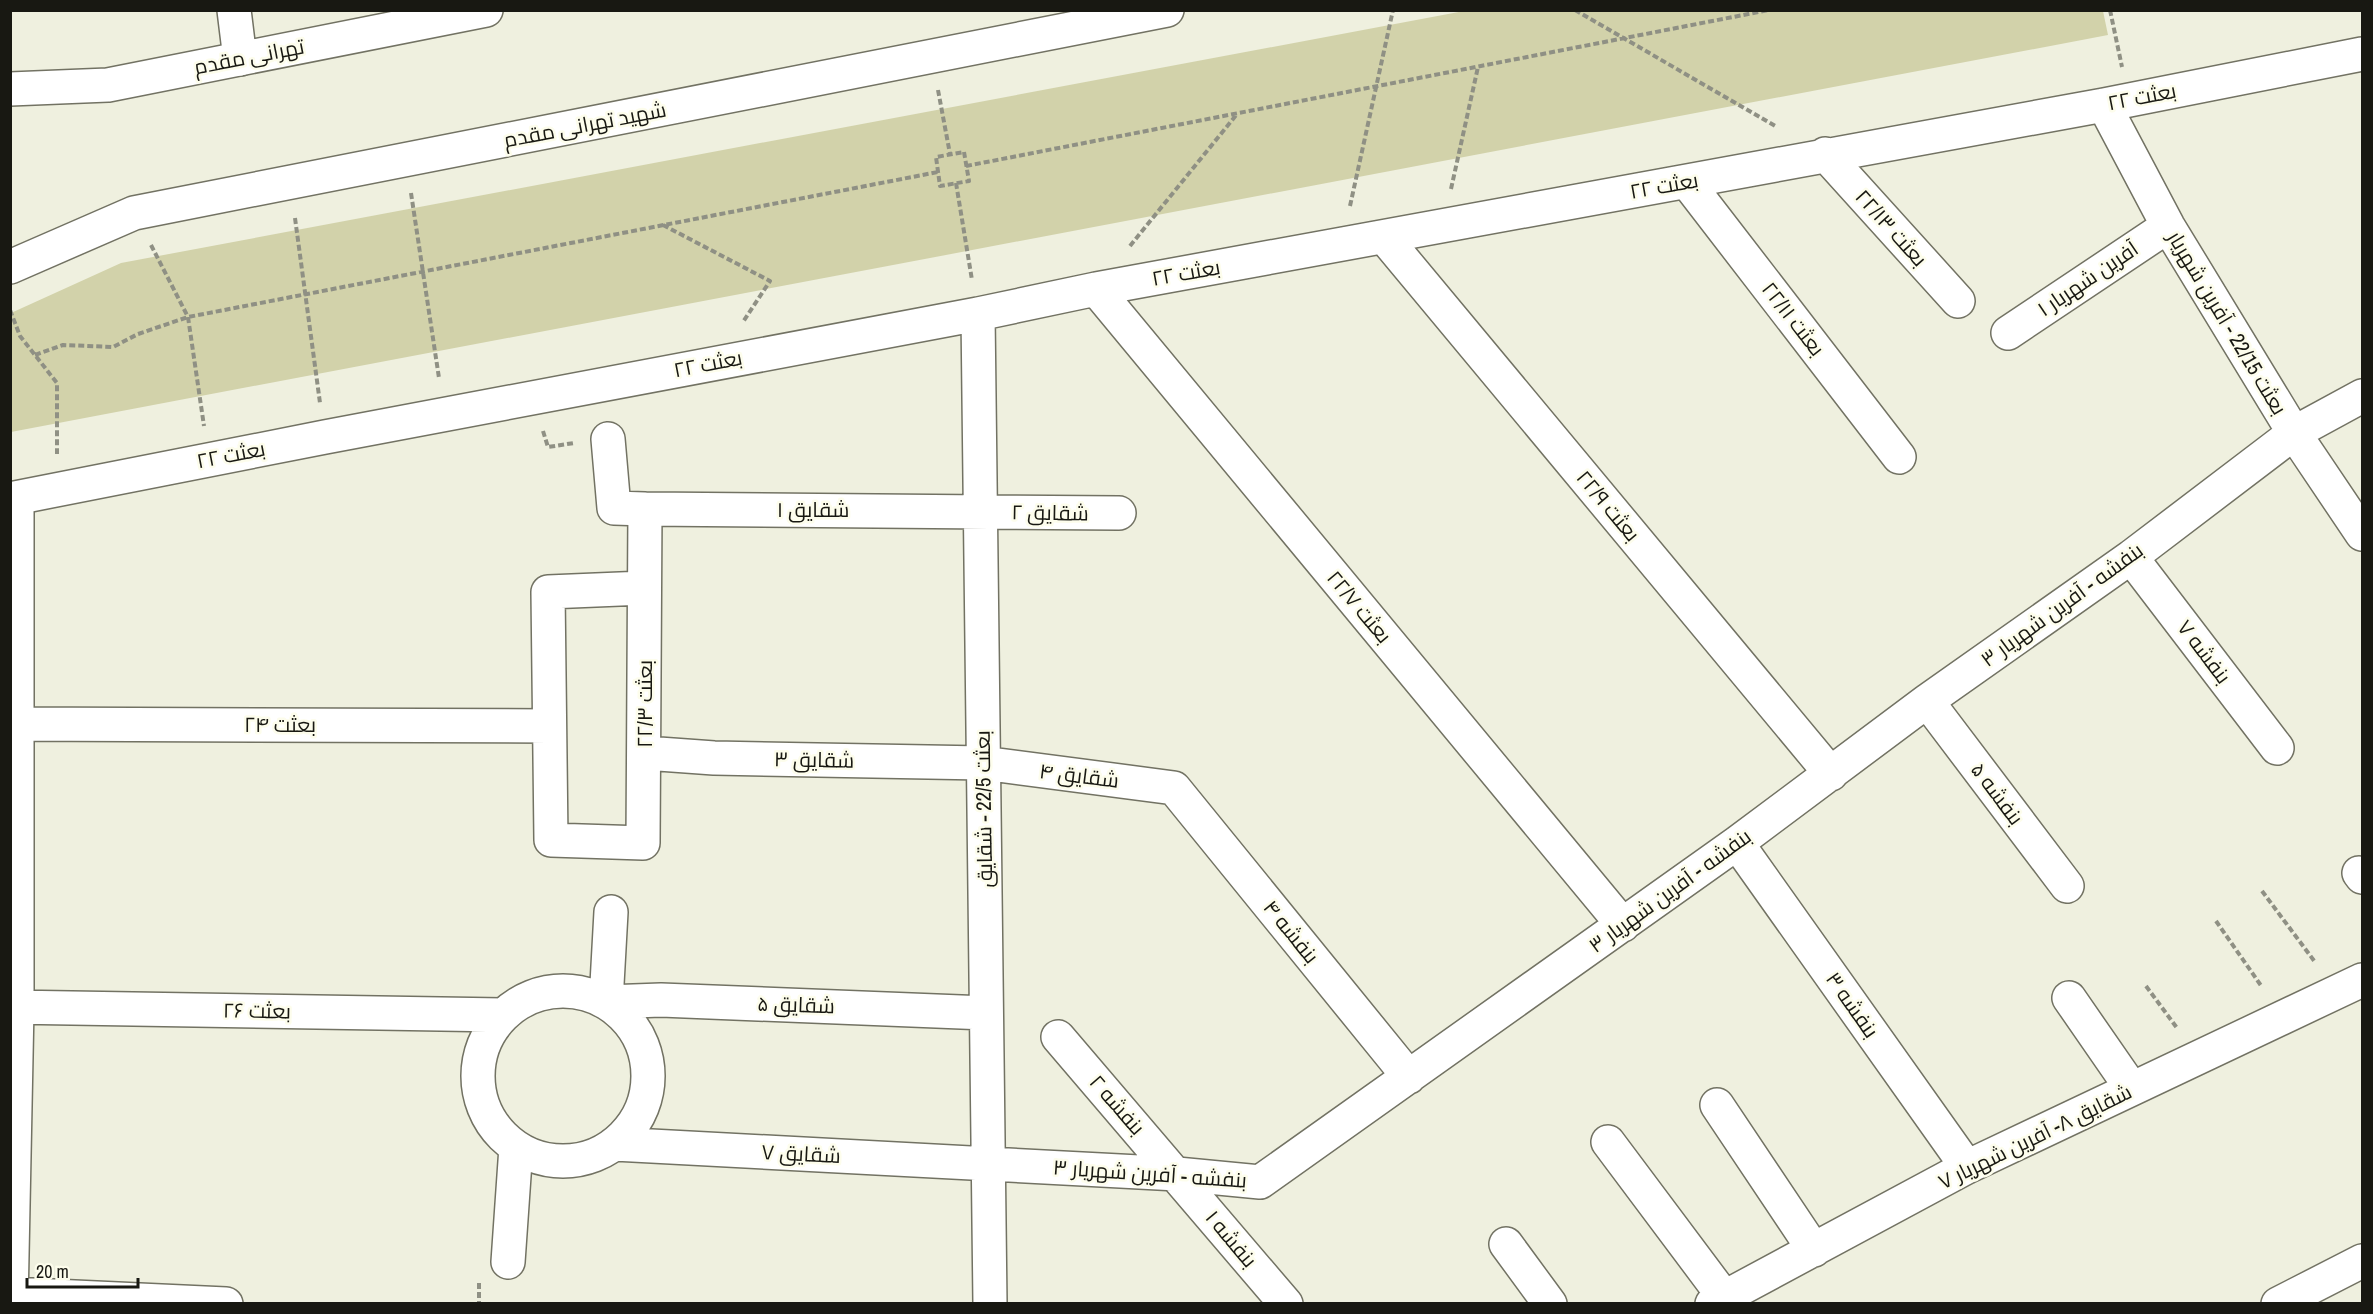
<svg xmlns="http://www.w3.org/2000/svg" width="2373" height="1314" font-family="'Archivo Narrow',Cairo,sans-serif">
  <style>
    .green { fill: #d2d2aa }
    .lines { fill: none; stroke-linecap: round; stroke-linejoin: round }
    .minor-casing { stroke: #727263; stroke-width: 36 }
    .tertiary-casing { stroke: #727263; stroke-width: 36 }
    .secondary-casing { stroke: #727263; stroke-width: 36 }
    .path { stroke: #8f9084; stroke-width: 4; stroke-dasharray: 6 3; stroke-linecap: butt }
    .minor { stroke: #fff; stroke-width: 33 }
    .tertiary { stroke: #fff; stroke-width: 33 }
    .secondary { stroke: #fff; stroke-width: 33 }
    .labels { text-anchor: middle; stroke-width: 5; stroke-linejoin: round; paint-order: stroke }
    .street-label { font-size: 21px; fill: #181812; stroke: #fdfdec }
  </style>
  <rect width="100%" height="100%" fill="#eff0df"/>
  <path class="green" d="M2103 11 2108 35 11 432V313L121 263 1464 11Z"/>
  <g class="lines">
    <g class="minor-casing">
      <path id="minor" d="M234 10 240 59
        M2104 105 2168 226 2294 433 2362 534
        M1825 154 1958 301
        M1687 182 1899 457
        M1385 238 1831 774
        M1096 289 1623 925
        M978 314 990 1304
        M2008 333 2168 226
        M608 439 614 508 645 509 643 843 551 840 548 592 644 588
        M10 499 325 437 978 314 1096 289 2104 105 2362 54
        M645 509 1119 513
        M2131 557 2277 748
        M1927 701 2067 886
        M10 724 549 726
        M645 753 714 758 983 763 1174 788 1409 1077
        M1737 843 1967 1167
        M2359 873 2362 877
        M611 912 606 1002 661 1000 986 1013
        M478 1076a85 85 0 1 1 170 0a85 85 0 1 1-170 0Z
        M2069 998 2132 1089
        M10 1007 503 1015
        M1058 1037 1286 1304
        M1717 1105 1814 1250
        M1608 1142 1724 1297
        M614 1144 1177 1174 1260 1182 1737 843 1927 701 2131 557 2294 433 2362 396
        M1506 1244 1550 1304
        M508 1262 516 1147
        M10 1294 226 1304
        M11 1304 17 1007V498
        M1712 1304 1967 1167 2362 980"/>
    </g>
    <g class="tertiary-casing">
      <path id="tertiary" d="M2278 1304 2362 1261"/>
    </g>
    <g class="secondary-casing">
      <path id="secondary" d="M10 89 108 85 486 10
        M10 267 134 213 1167 10"/>
    </g>
    <path class="path" d="M1575 10 1777 127
      M2110 10 2122 67
      M938 90 950 154
      M964 152 969 181 940 186 936 157Z
      M966 166 1769 10
      M956 183 972 280
      M1451 189 1478 67
      M411 193 439 378
      M1350 206 1393 10
      M295 218 320 403
      M663 225 770 281 743 322
      M151 245 188 317 204 426
      M1130 246 1237 114
      M10 310 20 336 57 383V454
      M35 355 63 345 113 347 138 334 188 317 938 172
      M543 431 548 447 574 443
      M2262 891 2315 962
      M2216 921 2262 987
      M2146 986 2177 1028
      M479 1283V1304"/>
    <use href="#minor" class="minor"/>
    <use href="#tertiary" class="tertiary"/>
    <use href="#secondary" class="secondary"/>
  </g>
  <g class="labels">
    <g class="street-label">
      <text transform="translate(249 57) rotate(-11)" y="7">تهرانی مقدم</text>
      <text transform="translate(2142 97) rotate(-11)" y="7">بعثت ۲۲</text>
      <text transform="translate(585 125) rotate(-11)" y="7">شهید تهرانی مقدم</text>
      <text transform="translate(1664 186) rotate(-10)" y="7">بعثت ۲۲</text>
      <text transform="translate(1891 228) rotate(48)" y="7">بعثت ۲۲/۱۳</text>
      <text transform="translate(1186 273) rotate(-10)" y="7">بعثت ۲۲</text>
      <text transform="translate(2088 279) rotate(-34)" y="7">آفرین شهریار ۱</text>
      <text transform="translate(1793 319) rotate(52)" y="7">بعثت ۲۲/۱۱</text>
      <text transform="translate(2227 323) rotate(59)" y="7">بعثت 22/15 - آفرین شهریار</text>
      <text transform="translate(708 364) rotate(-11)" y="7">بعثت ۲۲</text>
      <text transform="translate(231 455) rotate(-11)" y="7">بعثت ۲۲</text>
      <text transform="translate(1608 506) rotate(50)" y="7">بعثت ۲۲/۹</text>
      <text x="813" y="517">شقایق ۱</text>
      <text transform="translate(1050 513) rotate(1)" y="7">شقایق ۲</text>
      <text transform="translate(2062 605) rotate(-36)" y="7">بنفشه - آفرین شهریار ۳</text>
      <text transform="translate(1359 607) rotate(50)" y="7">بعثت ۲۲/۷</text>
      <text transform="translate(2204 652) rotate(53)" y="7">بنفشه ۷</text>
      <text transform="translate(645 704) rotate(-90)" y="7">بعثت ۲۲/۳</text>
      <text x="280" y="732">بعثت ۲۴</text>
      <text transform="translate(814 760) rotate(1)" y="7">شقایق ۳</text>
      <text transform="translate(1079 776) rotate(7)" y="7">شقایق ۴</text>
      <text transform="translate(1997 794) rotate(53)" y="7">بنفشه ۵</text>
      <text transform="translate(984 809) rotate(-91)" y="7">بعثت 22/5 - شقایق</text>
      <text transform="translate(1670 891) rotate(-36)" y="7">بنفشه - آفرین شهریار ۳</text>
      <text transform="translate(1291 932) rotate(51)" y="7">بنفشه ۴</text>
      <text transform="translate(796 1005) rotate(2)" y="7">شقایق ۵</text>
      <text transform="translate(1852 1005) rotate(55)" y="7">بنفشه ۳</text>
      <text transform="translate(257 1011) rotate(1)" y="7">بعثت ۲۶</text>
      <text transform="translate(1117 1105) rotate(49)" y="7">بنفشه ۲</text>
      <text transform="translate(2035 1137) rotate(-26)" y="7">شقایق ۸- آفرین شهریار ۷</text>
      <text transform="translate(801 1154) rotate(3)" y="7">شقایق ۷</text>
      <text transform="translate(1150 1174) rotate(4)" y="7">بنفشه - آفرین شهریار ۳</text>
      <text transform="translate(1231 1239) rotate(50)" y="7">بنفشه ۱</text>
    </g>
  </g>
  <rect width="2373" height="1314" fill="none" stroke="#181812" stroke-width="24"/>
  <path d="M27 1278v9h111v-9" fill="none" stroke="#181812" stroke-width="3"/>
  <text x="36" y="1278" font-size="18" fill="#181812" stroke="#fdfdec" stroke-width="4.5" paint-order="stroke">20 m</text>
</svg>
